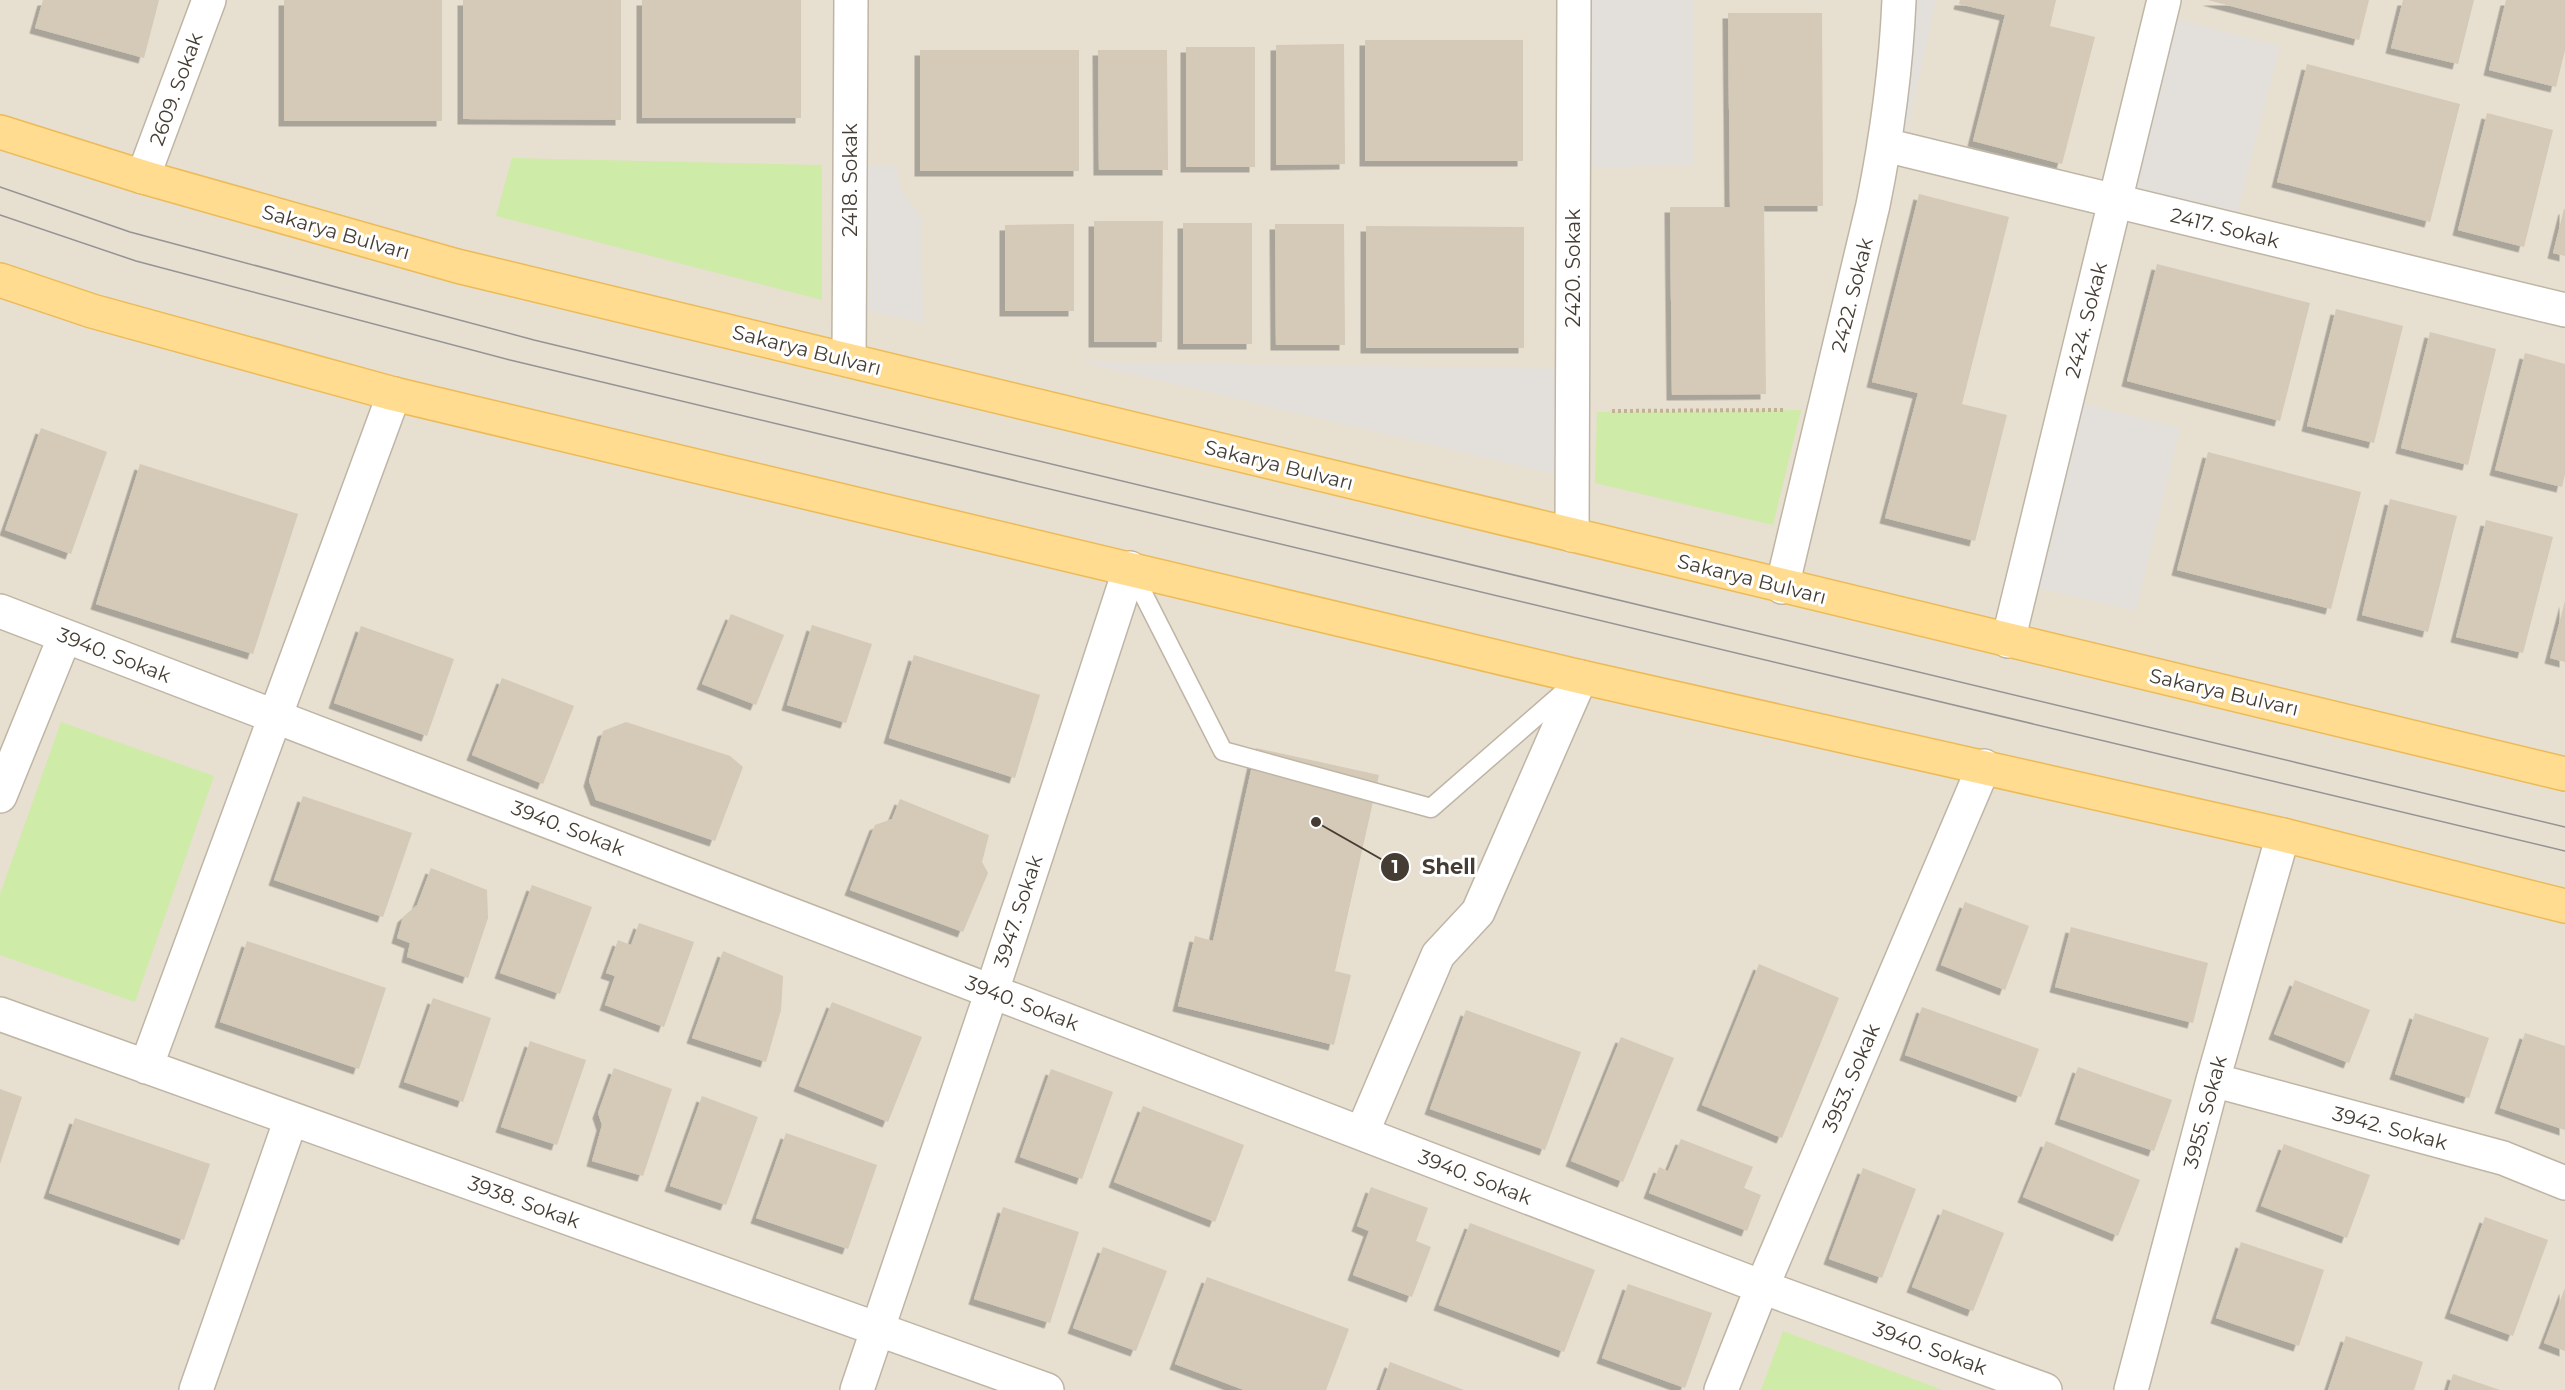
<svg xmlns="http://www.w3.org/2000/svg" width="2565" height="1390" font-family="Montserrat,sans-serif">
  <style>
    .residential { fill: #e7dfd0 }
    .green { fill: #cfeba8 }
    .parking { fill: #e3e0dc }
    .building { fill: #d5c9b7; filter: url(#shadow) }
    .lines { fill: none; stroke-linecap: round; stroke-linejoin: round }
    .lane-casing { stroke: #bfb5a5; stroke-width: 21 }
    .street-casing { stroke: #bfb5a5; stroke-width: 36 }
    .primary-casing { stroke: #ecbb57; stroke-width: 36 }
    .path { stroke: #c2b195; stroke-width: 4; stroke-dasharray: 3 3; stroke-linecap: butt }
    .lane { stroke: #fff; stroke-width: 18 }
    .street { stroke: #fff; stroke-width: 33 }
    .primary { stroke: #ffdc90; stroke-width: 33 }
    .tram { stroke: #949494; stroke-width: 1.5 }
    .labels { text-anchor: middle; stroke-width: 6; stroke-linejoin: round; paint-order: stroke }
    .street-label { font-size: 20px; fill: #453d33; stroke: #fff }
    .leader { fill: none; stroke: #453d33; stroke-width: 2 }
    .callout-dot { fill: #453d33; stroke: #fff; stroke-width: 2 }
    .mark-label { font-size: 18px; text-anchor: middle; font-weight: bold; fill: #fff }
    .callout-label { font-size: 21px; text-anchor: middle; font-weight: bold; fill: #453d33; stroke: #fff; stroke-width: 6; stroke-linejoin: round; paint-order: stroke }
  </style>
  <defs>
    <filter id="shadow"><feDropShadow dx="-5.5" dy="5.5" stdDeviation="0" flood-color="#0004"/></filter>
  </defs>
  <rect width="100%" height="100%" fill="#f3ede3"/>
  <path class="residential" d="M0 0H2565V1390H0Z"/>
  <path class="green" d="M512 158 822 165V300L496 216Z
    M1801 410 1773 525 1595 483 1597 412Z
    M61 722 214 776 135 1002 0 955V894Z
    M1783 1331 1943 1390H1761Z"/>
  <path class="parking" d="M1574 0H1693L1694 165 1574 168Z
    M1899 0H1936L1903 149Z
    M2161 15 2280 46 2233 229 2115 201Z
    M850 165 896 166 900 188 921 217 923 323 849 306Z
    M1081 362 1572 369V478Z
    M2067 399 2180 428 2136 611 2022 584Z"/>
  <path class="building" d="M43 0H159L144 58 35 28Z
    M284 0H442V121H284Z
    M463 0H621V120L463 119Z
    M642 0H801V118H642Z
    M1960 0H2056L2050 26 2095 37 2062 164 1973 141 2005 15 1959 4Z
    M2208 0H2369L2359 40Z
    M2403 0H2474L2458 64 2391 48Z
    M2506 0H2565V50L2556 87 2489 70Z
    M1728 13H1822L1823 206H1764L1766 394 1672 395 1670 207H1730Z
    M1365 40H1523V161H1365Z
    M1344 44 1345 164 1276 165V45Z
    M1186 47H1255V167H1186Z
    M920 50H1079V171H920Z
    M1098 50H1167L1168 170H1099Z
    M2307 64 2460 104 2430 222 2277 182Z
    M2487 113 2553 130 2524 247 2458 230Z
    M1919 194 2009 217 1962 404 2007 415 1975 541 1885 518 1918 393 1872 382Z
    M2564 209H2565V256L2553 253Z
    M1094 221H1163L1162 342H1094Z
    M1183 223H1252V344H1183Z
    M1074 224V311H1005V225Z
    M1275 224H1344L1345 345H1276Z
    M1366 226 1524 227V348H1366Z
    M2157 264 2310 303 2280 421 2127 381Z
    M2336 309 2403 326 2374 443 2307 426Z
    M2430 332 2496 349 2468 465 2401 448Z
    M2525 353 2565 364V474L2562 487 2495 470Z
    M41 428 107 452 71 554 5 530Z
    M2208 452 2361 492 2331 609 2177 570Z
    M140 464 298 514 253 654 96 604Z
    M2390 499 2457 516 2428 632 2362 615Z
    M2486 520 2553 537 2523 653 2456 637Z
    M2565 601V662L2550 658Z
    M731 614 784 635 756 705 702 684Z
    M812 625 872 644 846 723 787 705Z
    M361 626 454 659 427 736 334 703Z
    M914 655 1040 695 1015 778 889 738Z
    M502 678 574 706 543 784 472 755Z
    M626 722 730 756 743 767 715 841 596 800 589 781 603 731Z
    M1256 748 1379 775 1335 971 1351 975 1334 1045 1178 1006 1195 936 1213 941Z
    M303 796 412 833 383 917 274 880Z
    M900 799 989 835 982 862 988 873 963 932 850 890 875 825 892 819Z
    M431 868 487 890 488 918 468 978 407 957 410 943 397 938 403 917 417 905Z
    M532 885 592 907 560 994 500 973Z
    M1965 902 2029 926 2005 990 1941 965Z
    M639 923 694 942 664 1027 605 1005 615 976 606 973 618 940 631 945Z
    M2071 927 2208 963 2193 1023 2055 987Z
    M247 941 386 988 359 1069 220 1022Z
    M723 951 783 976 781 1010 766 1062 692 1038Z
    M1759 964 1839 998 1782 1138 1702 1105Z
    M2295 980 2370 1010 2349 1063 2274 1034Z
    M433 998 491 1018 463 1102 404 1082Z
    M832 1002 922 1037 888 1122 799 1086Z
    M1922 1007 2039 1049 2021 1097 1905 1055Z
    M1466 1010 1581 1052 1545 1150 1430 1109Z
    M2415 1013 2489 1038 2469 1098 2395 1074Z
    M2525 1033 2565 1046V1130L2500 1108Z
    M1621 1037 1674 1058 1623 1182 1571 1161Z
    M530 1041 586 1060 557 1145 501 1127Z
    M2078 1067 2172 1100 2154 1151 2060 1119Z
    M614 1068 672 1089 643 1176 592 1161 602 1125 598 1113Z
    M1051 1069 1113 1092 1082 1179 1020 1157Z
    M0 1089 22 1097 0 1164Z
    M702 1096 758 1117 726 1205 670 1186Z
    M1143 1106 1244 1145 1215 1222 1114 1182Z
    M75 1118 210 1164 184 1240 49 1193Z
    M786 1133 877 1165 848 1249 756 1218Z
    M1681 1139 1753 1167 1744 1188 1761 1195 1747 1231 1649 1193 1659 1167 1668 1171Z
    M2046 1141 2140 1180 2118 1236 2023 1197Z
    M2284 1144 2370 1175 2347 1238 2261 1206Z
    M1863 1168 1916 1189 1882 1278 1829 1259Z
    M1371 1187 1428 1208 1416 1241 1431 1247 1412 1297 1353 1275 1369 1231 1357 1226Z
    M1003 1207 1079 1232 1050 1323 974 1299Z
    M1943 1209 2004 1233 1973 1311 1912 1287Z
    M2485 1217 2548 1240 2513 1336 2450 1313Z
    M1470 1223 1595 1270 1564 1352 1439 1305Z
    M2241 1242 2324 1270 2299 1346 2216 1318Z
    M1103 1247 1167 1271 1136 1351 1073 1328Z
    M1207 1277 1349 1329 1326 1390H1244L1175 1364Z
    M1628 1284 1712 1313 1685 1388 1602 1358Z
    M2565 1288V1351L2544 1343Z
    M2346 1336 2423 1362 2414 1390H2328Z
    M1390 1362 1464 1390H1380Z
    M2453 1374 2500 1390H2448Z"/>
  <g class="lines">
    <g class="lane-casing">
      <path id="lane" d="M1130 568 1223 751 1431 808 1571 686"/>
    </g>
    <g class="street-casing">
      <path id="street" d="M1885 145 2565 310
        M143 177 209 0
        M849 360 851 0
        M1572 535 1574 0
        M1782 587 1873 205C1887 136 1896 70 1899 0
        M0 611 1762 1287 2045 1390
        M2008 641 2164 0
        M0 796 65 636
        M0 1014 1047 1390
        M146 1067 394 394
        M2213 1080 2503 1158 2565 1183
        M1362 1133 1438 955 1478 912 1581 677
        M196 1390 291 1119
        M857 1390 992 991 1130 568
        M1721 1390 1762 1287 1984 766
        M2131 1390 2213 1080 2283 835"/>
    </g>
    <g class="primary-casing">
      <path id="primary" d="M0 132 143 177 457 266 2565 774
        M0 280 92 311 394 394 1581 677 2283 835 2565 906"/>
    </g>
    <path class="path" d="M1612 411 1784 410"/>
    <use href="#lane" class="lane"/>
    <use href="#street" class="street"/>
    <use href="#primary" class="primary"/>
    <path class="tram" d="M0 187 130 232 534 340 2565 827
      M0 215 136 261 510 360 2565 851"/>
  </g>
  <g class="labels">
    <g class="street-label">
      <text transform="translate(176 89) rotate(-70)" y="7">2609. Sokak</text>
      <text transform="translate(850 180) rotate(-90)" y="7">2418. Sokak</text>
      <text transform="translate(2225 228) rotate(14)" y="7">2417. Sokak</text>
      <text transform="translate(336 232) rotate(16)" y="7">Sakarya Bulvarı</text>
      <text transform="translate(1573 268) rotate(-90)" y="7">2420. Sokak</text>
      <text transform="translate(1852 295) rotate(-76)" y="7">2422. Sokak</text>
      <text transform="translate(2086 320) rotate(-76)" y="7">2424. Sokak</text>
      <text transform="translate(807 350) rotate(14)" y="7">Sakarya Bulvarı</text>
      <text transform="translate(1279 465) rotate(14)" y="7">Sakarya Bulvarı</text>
      <text transform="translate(1752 579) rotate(14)" y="7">Sakarya Bulvarı</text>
      <text transform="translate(114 655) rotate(21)" y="7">3940. Sokak</text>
      <text transform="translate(2224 692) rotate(13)" y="7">Sakarya Bulvarı</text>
      <text transform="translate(568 828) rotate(21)" y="7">3940. Sokak</text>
      <text transform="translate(1018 911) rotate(-72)" y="7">3947. Sokak</text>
      <text transform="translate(1022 1003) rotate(21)" y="7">3940. Sokak</text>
      <text transform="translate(1851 1078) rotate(-67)" y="7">3953. Sokak</text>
      <text transform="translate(2205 1112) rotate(-75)" y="7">3955. Sokak</text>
      <text transform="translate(2390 1128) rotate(15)" y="7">3942. Sokak</text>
      <text transform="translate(1475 1177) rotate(21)" y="7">3940. Sokak</text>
      <text transform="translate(524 1202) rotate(20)" y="7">3938. Sokak</text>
      <text transform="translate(1930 1348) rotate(20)" y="7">3940. Sokak</text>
    </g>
  </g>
  <path class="leader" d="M1316 822L1395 867"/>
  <g class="callout-dot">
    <circle cx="1316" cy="822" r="6"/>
    <circle cx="1395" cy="867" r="15"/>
  </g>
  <g class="mark-label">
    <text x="1395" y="873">1</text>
  </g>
  <g class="callout-label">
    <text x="1449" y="874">Shell</text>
  </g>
</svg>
